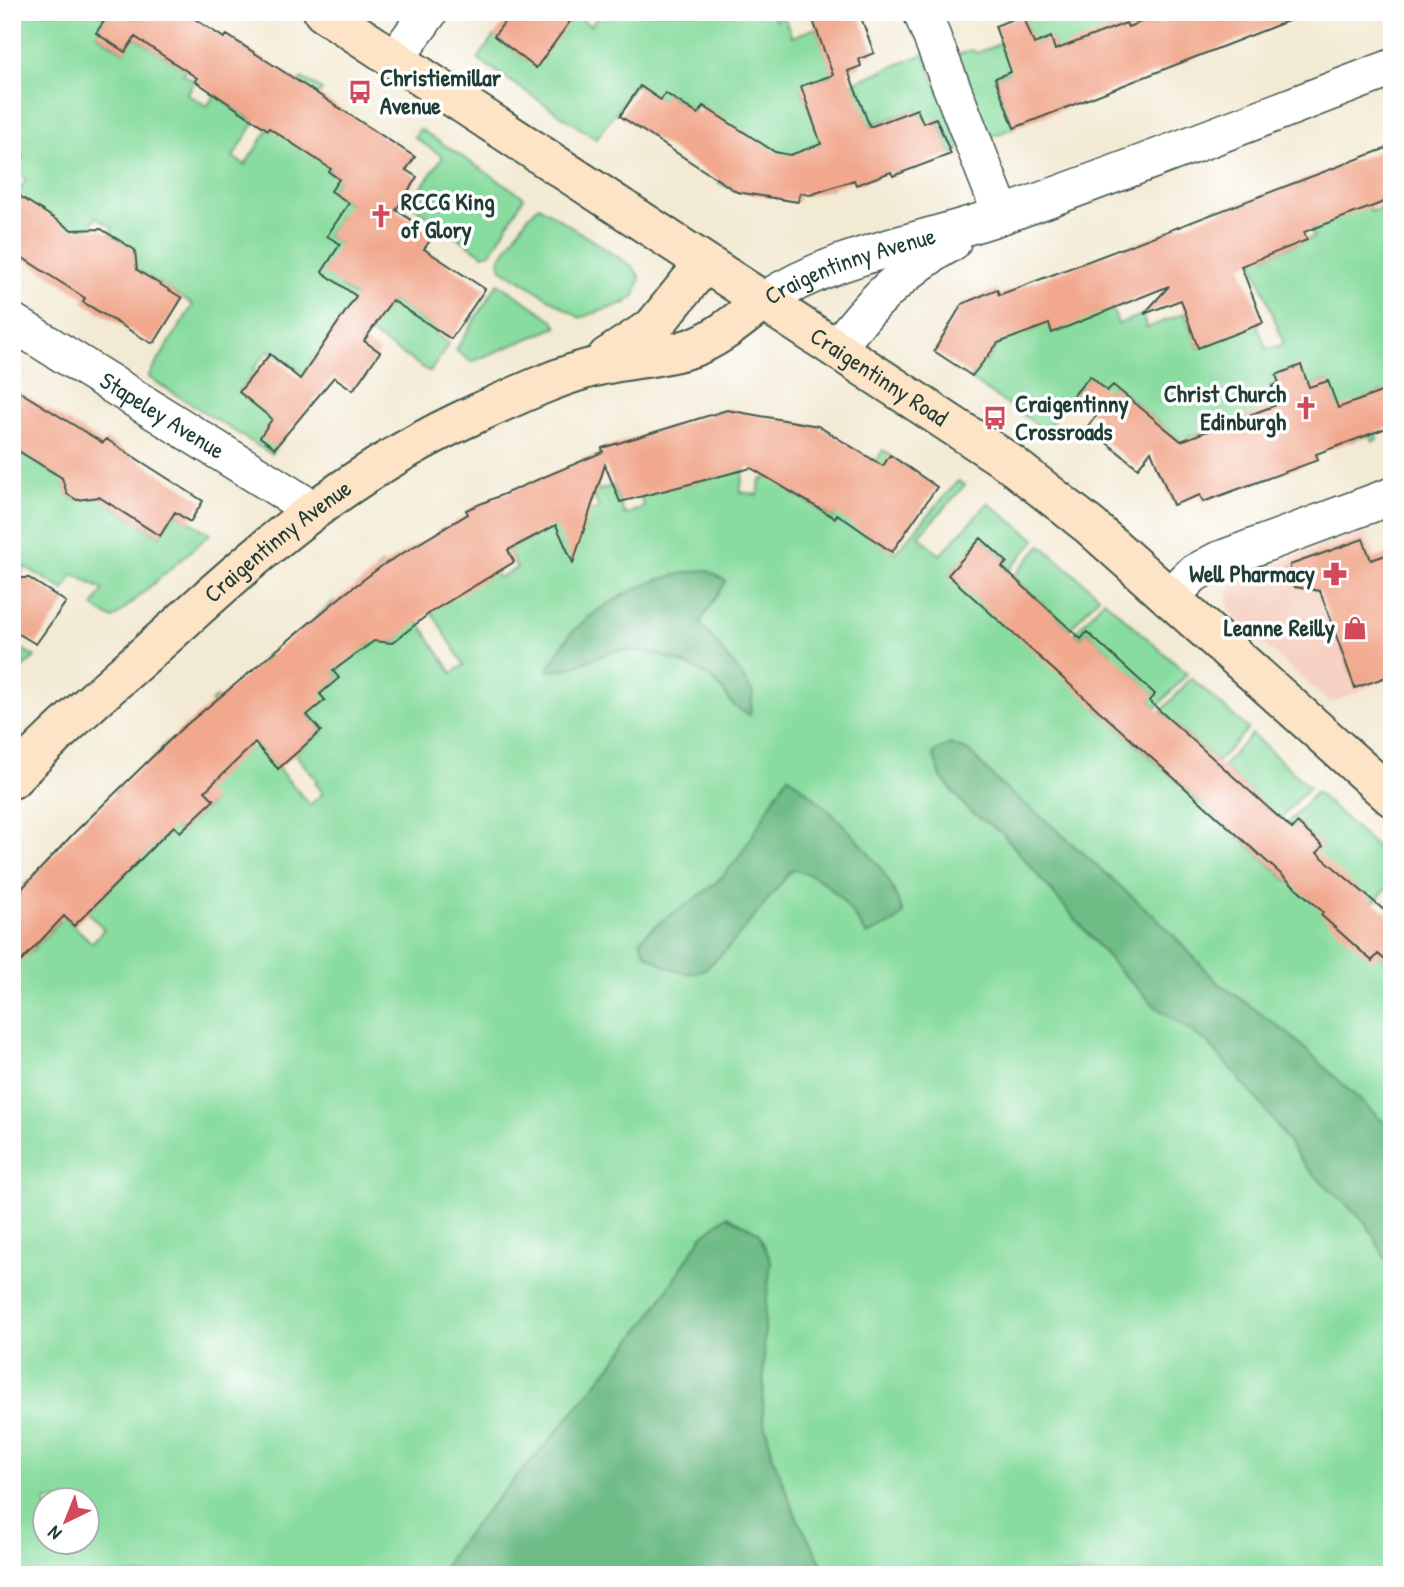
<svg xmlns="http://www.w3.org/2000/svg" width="1404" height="1587" font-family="'Patrick Hand',sans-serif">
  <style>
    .built { fill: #f5d2c3 }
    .green { fill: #88dc9f; stroke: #548c6a; stroke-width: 2; fill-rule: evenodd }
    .forest { fill: #6ebc86; stroke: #467c5d; stroke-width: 2 }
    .building { fill: #f1a88d }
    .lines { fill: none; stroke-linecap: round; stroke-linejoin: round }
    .street-casing { stroke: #3f574c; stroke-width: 40 }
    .secondary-casing { stroke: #3f574c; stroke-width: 42 }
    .street { stroke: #fff; stroke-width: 37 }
    .secondary { stroke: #fee4c6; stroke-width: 38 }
    .labels { text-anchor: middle; stroke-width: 7; stroke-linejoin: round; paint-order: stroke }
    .poi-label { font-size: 24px; font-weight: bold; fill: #1f3d34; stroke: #fff; text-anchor: start }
    .street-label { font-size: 24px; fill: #1f3d34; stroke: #fff }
  </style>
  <rect width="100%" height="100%" fill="#fff"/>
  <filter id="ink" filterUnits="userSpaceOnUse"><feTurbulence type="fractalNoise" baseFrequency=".0143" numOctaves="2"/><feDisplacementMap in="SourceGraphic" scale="14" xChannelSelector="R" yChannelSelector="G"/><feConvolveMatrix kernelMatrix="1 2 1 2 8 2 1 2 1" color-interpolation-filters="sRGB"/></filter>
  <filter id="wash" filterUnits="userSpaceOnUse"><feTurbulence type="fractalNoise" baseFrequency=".00686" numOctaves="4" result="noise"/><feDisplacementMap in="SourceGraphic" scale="28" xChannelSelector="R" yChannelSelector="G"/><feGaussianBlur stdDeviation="1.57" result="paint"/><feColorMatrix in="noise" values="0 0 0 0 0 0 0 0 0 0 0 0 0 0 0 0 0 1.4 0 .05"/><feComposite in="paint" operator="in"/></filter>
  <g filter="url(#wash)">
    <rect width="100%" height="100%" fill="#f3ead4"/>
    <path class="built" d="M1366 530 1392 600V679L1330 703 1232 616 1227 600 1231 586 1243 577Z"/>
    <path class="green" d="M12 12H95L106 18 96 34 124 52 135 37 186 70 183 74 195 81 187 94 207 106 215 95 255 122 233 157 245 165 302 78 322 90 313 102 331 169 329 172 339 179 331 191 359 210 341 215 327 236 340 244 341 287 382 314 392 300 438 330 435 334 449 343 430 372 343 316 304 374 269 350 253 369 259 374 253 375 239 391 288 432 271 454 148 377 193 305 139 271 126 291 134 250 110 234 113 228 96 217 69 258 17 195 26 179 14 171 23 157 12 150Z
      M571 12 591 26 601 12H772L775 20 784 17 792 37 816 28 834 74 801 87 806 101 850 133 816 146 832 187 807 195V171L741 192 719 183 749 137 699 104 694 111 666 93 661 100 636 84 596 139 478 59 494 36 536 67Z
      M1030 12H1105L1111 29 1059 61 1051 38 1034 44 1040 61 995 78 1014 128 990 137 957 55 972 50 977 53 1029 32 1023 15Z
      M1122 12H1163V14L1128 27Z
      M924 54 961 149 951 154 937 119 923 124 917 109 869 126 852 83Z
      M420 129 524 197 491 253 483 255 414 207 412 200 443 157 414 137Z
      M1363 192 1371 212 1392 203V388L1363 399 1378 439 1373 441 1370 435 1350 441 1327 381 1309 387 1295 377 1273 385 1277 399 1274 400 1288 424 1236 436 1231 421 1188 437 1193 451 1113 385 1093 409 1090 377 1045 430 970 379 982 360 986 362 1009 328 1026 333 1043 326 1045 314 1052 333 1106 291 1118 324 1142 315 1147 328 1185 313 1198 348 1217 340 1250 304 1267 350 1284 344 1244 238 1266 256 1314 237 1311 230Z
      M539 206 633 267 640 278 635 296 625 303 580 318 501 268 499 260 526 219Z
      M498 283 553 320 557 327 471 362 456 350Z
      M732 410 731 434 745 464 740 492 758 495 760 479 765 480 767 469 794 494 834 518 870 458 876 461 883 450 890 455 868 535 895 553 958 481 965 485 919 536 940 555 988 503 1036 540 1007 572 1002 567 1007 561 981 538 949 575 1112 655 1087 632 1081 638 1075 633 1104 600 1187 674 1156 708 1149 701 1154 694 1130 672 1097 709 1289 882 1322 846 1297 823 1291 829 1286 825 1316 792 1392 861V883L1375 901 1370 900 1378 954 1392 966V1575H12V973L17 968 12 964V940L28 954 60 921 24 886 27 882 92 943 104 929 87 912 160 839 114 793 120 787 138 805 147 797 180 832 213 801 162 747 167 742 185 762 244 738 211 702 216 698 310 805 323 793 315 783 317 780 295 754 321 731 261 661 267 655 285 678 312 685 322 692 339 678 331 669 348 656 316 617 333 602 366 647 372 642 369 638 393 643 400 637 402 630 376 570 382 565 452 673 464 665 428 606 466 574 439 531 443 528 456 548 475 538 498 578 517 568 508 550 529 539 546 505 556 526 599 508 580 462 586 459 599 491 613 485 625 515 644 507 640 495 721 476 725 461 712 414ZM46 1500H88V1542H46Z
      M17 450 59 476 74 453 73 471 64 485 67 494 77 500 85 499 94 485 115 508 160 536 175 512 210 534 113 619 93 607 103 590 74 574 64 590 25 567 12 589V458Z
      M1041 545 1099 596 1070 629 1013 577Z
      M12 643 35 657 12 677Z
      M1191 678 1248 729 1217 762 1161 712Z
      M1252 734 1309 787 1280 819 1222 767Z"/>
    <path class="forest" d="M707 570 726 581 700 623 741 674 753 693 750 715C727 704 734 704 720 687 703 666 645 648 619 651 593 654 574 673 547 671 555 658 563 641 574 630 609 597 660 573 707 570Z
      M950 744 969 751 1001 785 1042 817 1163 924 1216 981 1290 1035 1392 1130V1270L1366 1223 1305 1166 1262 1105 1208 1043 1156 1007 1116 967 1002 833 968 810 941 777 933 753Z
      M788 776C824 804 862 839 887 878 894 889 898 902 903 913L895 922 867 935C850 908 826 873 792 870 774 890 717 971 695 973 676 975 660 963 645 953L640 940C662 916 691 905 714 884 747 856 764 810 788 776Z
      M727 1216 758 1232 771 1261 765 1313 763 1415 773 1457 796 1516 828 1575H440L454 1550 492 1504 551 1439 647 1321 702 1236Z"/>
    <g id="blocks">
      <path class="building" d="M97 12H184L224 38 227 35 415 157 406 170 417 177 396 210 434 235 424 249 485 289 451 339 392 300 364 341 380 352 353 390 334 377 275 448 260 437 272 419 239 392 270 354 300 379 356 296 322 272 340 244 327 236 349 203 331 191 339 179 329 172 331 169 269 128 268 130 195 81 197 78 135 37 125 52 96 33 106 18Z
        M512 12H577L536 68 494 36Z
        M810 12H859L874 53 859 59 861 66 848 71 870 127 917 109 923 123 936 118 951 154 893 176 891 172 856 185 854 180 810 195 800 193 798 202 737 192 620 116 640 86 661 100 665 93 698 114 703 106 775 152 790 155 821 144 801 86 833 75Z
        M1167 12 1306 14 1014 128 995 78 1011 72 995 26 1023 15 1034 44 1051 37 1055 50 1126 23 1128 27Z
        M1392 146V199L1304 232 1307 240 1241 266 1263 323 1198 348 1181 300 1144 314 1169 286 1052 333 1049 324 998 343 972 376 934 351 962 304 997 289 999 295Z
        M12 191 72 230 101 229 135 250 137 270 182 298 155 342 151 343 83 302 85 298 12 251Z
        M1301 365 1309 387 1328 381 1338 408 1392 388V426L1316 454 1318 460 1203 502 1200 495 1173 505 1151 451 1138 468 1087 427 1096 416 1073 396 1090 376 1107 391 1113 385 1181 441 1276 405 1272 386 1279 383 1276 375Z
        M12 387 103 443 106 439 203 501 190 522 175 512 160 536 99 497 77 500 67 494 62 478 12 447Z
        M727 410 818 426 883 466 890 455 937 487 892 552 837 514 835 518 751 468 620 502 605 465 573 563 556 525 508 550 514 562 431 612 392 643 374 641 333 671 339 678 320 694 325 700 307 715 321 731 278 769 255 743 205 791 214 800 180 832 174 826 74 926 64 916 12 971V899L74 833 180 730 343 595 383 565 468 514 466 510 603 452 602 448Z
        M981 538 1007 562 1002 567 1081 639 1087 632 1155 694 1149 701 1292 829 1297 823 1323 846 1317 853 1392 917V966L1378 954 1372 961 1321 915 1323 912 948 575Z
        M1363 539 1371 560 1392 553V675L1355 688 1320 591 1295 587 1290 577V565Z
        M19 578H29L66 602 36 644 12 630V588Z"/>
    </g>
  </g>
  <g filter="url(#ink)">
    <use href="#blocks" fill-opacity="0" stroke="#3f574c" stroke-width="2"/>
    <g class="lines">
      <g class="street-casing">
        <g id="street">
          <path d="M922 12 1002 215"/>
          <path d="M395 59 429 12"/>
          <path id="s1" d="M762 302C836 253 922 243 1005 214 1135 168 1263 117 1392 68"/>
          <path id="s2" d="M12 322 312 509"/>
          <path d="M836 349C869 305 904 269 952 242"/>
          <path d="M1169 598 1193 574 1217 561 1392 496"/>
        </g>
      </g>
      <g class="secondary-casing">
        <g id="secondary">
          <path id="s3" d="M323 12 1007 461 1090 526 1392 797"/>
          <path d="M607 357 653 327 704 264"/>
          <path id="s4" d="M12 779C67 721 128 671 187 617 278 534 365 463 480 412 514 397 551 379 587 369 621 359 658 359 691 348 718 339 740 319 762 302"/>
        </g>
      </g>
      <use href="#street" class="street"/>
      <use href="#secondary" class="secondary"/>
    </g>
  </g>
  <defs>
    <g id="bus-bare" transform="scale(1.89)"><path d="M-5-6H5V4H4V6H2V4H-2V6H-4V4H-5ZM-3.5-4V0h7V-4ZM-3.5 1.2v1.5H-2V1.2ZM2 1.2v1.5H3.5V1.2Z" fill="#d1495b" stroke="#fff" stroke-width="2.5" paint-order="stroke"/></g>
    <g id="church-bare" transform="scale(1.89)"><path d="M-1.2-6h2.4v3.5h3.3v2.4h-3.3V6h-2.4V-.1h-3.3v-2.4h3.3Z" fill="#d1495b" stroke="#fff" stroke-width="2.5" paint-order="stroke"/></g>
    <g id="pharmacy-bare" transform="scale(1.89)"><path d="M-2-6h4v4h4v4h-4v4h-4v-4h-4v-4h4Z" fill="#d1495b" stroke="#fff" stroke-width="2.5" paint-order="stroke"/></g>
    <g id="shop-bare" transform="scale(1.89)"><path d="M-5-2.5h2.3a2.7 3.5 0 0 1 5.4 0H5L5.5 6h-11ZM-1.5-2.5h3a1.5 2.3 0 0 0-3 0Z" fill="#d1495b" stroke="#fff" stroke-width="2.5" paint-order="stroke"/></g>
  </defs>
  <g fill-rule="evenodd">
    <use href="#bus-bare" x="360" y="92"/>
    <use href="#church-bare" x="381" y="216"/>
    <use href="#church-bare" x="1306" y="408"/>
    <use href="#bus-bare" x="995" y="418"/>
    <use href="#pharmacy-bare" x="1335" y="574"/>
    <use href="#shop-bare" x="1355" y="628"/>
  </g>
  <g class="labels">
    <g class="poi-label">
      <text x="380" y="86">Christiemillar<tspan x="380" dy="28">Avenue</tspan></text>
      <text x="401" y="210">RCCG King<tspan x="401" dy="28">of Glory</tspan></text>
      <text x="1286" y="402" text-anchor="end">Christ Church<tspan x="1286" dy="28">Edinburgh</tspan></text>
      <text x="1015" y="412">Craigentinny<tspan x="1015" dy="28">Crossroads</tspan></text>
      <text x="1315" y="582" text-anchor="end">Well Pharmacy</text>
      <text x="1335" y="636" text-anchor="end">Leanne Reilly</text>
    </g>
    <g class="street-label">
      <text dy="8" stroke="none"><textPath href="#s1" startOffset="96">Craigentinny Avenue</textPath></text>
      <text dy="8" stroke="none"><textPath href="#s3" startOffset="665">Craigentinny Road</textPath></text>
      <text dy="8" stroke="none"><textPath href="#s2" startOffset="177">Stapeley Avenue</textPath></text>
      <text dy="8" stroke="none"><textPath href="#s4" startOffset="357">Craigentinny Avenue</textPath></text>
    </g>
  </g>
  <rect width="1404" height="1587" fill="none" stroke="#fff" stroke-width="42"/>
  <g transform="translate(66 1521) rotate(223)"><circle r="33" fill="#ffffff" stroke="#a5b1ae" stroke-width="2"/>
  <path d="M0-5L12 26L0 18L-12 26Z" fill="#d1495b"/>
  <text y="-10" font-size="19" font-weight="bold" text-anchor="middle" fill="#1f3d34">N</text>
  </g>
</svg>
